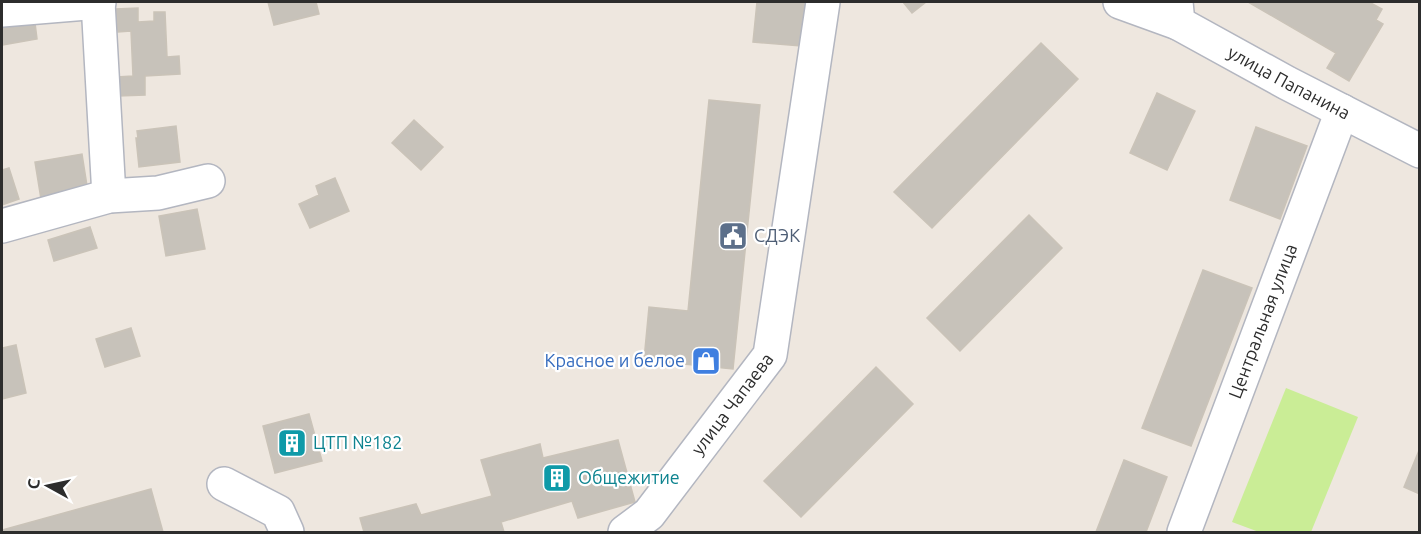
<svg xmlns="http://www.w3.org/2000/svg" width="1421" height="534" font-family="Ubuntu,sans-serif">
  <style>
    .pitch { fill: #caed96 }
    .building { fill: #c7c2ba; stroke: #cac3b8; stroke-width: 1.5 }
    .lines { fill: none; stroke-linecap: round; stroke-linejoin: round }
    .minor-casing { stroke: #b3b6c0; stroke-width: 36 }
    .minor { stroke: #fff; stroke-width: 33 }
    .labels { text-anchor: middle; stroke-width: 4.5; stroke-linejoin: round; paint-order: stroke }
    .street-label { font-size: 18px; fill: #2d2d2d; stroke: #fff }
    .service-label { font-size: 18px; fill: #4e5e75; stroke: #fff; text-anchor: start }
    .shop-label { font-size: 18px; fill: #366cbe; stroke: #fff; text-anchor: end }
    .culture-label { font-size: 18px; fill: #0d838f; stroke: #fff; text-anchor: start }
  </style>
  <rect width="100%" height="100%" fill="#eee7df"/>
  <path class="pitch" d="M1286 388 1358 417 1311 532H1259L1232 522Z"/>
  <path class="building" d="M268 2H316L319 14 274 25Z
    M757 2H806L801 46 753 42Z
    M903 2H926L912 13Z
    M1248 2H1369L1382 9 1376 20 1383 24 1349 81 1327 68 1336 53Z
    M138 8V22L154 21V12H165L167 57 179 56 180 74 145 76V95L118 96 117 77 133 76 131 31 118 32 116 9Z
    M34 15 37 39 2 45V20Z
    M1041 43 1078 79 932 228 894 192Z
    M1157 93 1195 111 1167 170 1130 153Z
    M709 100 760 105 733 369 644 360 649 307 688 311Z
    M414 120 443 147 421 170 392 143Z
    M176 126 180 162 139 167 136 138H138L137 131Z
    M1256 127 1307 146 1280 219 1230 200Z
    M82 154 88 192 41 199 35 162Z
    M9 168 19 199 2 205V170Z
    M335 178 349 211 310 228 299 204 319 195 316 186Z
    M197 209 205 249 166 256 159 216Z
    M1029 215 1062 248 960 351 927 318Z
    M90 227 97 248 54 261 48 240Z
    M1203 270 1252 288 1191 446 1142 428Z
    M131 328 140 356 105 367 96 339Z
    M16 345 26 393 2 399V348Z
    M876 367 913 404 801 517 764 481Z
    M309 414 322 461 275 473 263 426Z
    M618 440 635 502 578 518 572 501 501 522 504 532H364L360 518 416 504 421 515 492 496 481 460 540 444 543 458Z
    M1420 448V494L1404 487Z
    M1124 460 1167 477 1146 532H1096Z
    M151 489 163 532H2V530Z"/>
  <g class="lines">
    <g class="minor-casing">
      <g id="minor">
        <path d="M98 2 109 196"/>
        <path d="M1120 2 1178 23"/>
        <path id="s1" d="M1176 2 1178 23 1287 83 1420 151"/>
        <path d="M2 10 99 2"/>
        <path d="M2 226 109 196 158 193 208 181"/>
        <path d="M224 484 278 512 287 532"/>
        <path id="s2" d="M625 532 649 514 770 355 823 2"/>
        <path id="s3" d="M1184 532 1342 111"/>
      </g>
    </g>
    <use href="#minor" class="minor"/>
  </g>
  <defs>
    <g id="civic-square" transform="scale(1.5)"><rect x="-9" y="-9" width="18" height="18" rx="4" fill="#5c6f8a" stroke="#fff"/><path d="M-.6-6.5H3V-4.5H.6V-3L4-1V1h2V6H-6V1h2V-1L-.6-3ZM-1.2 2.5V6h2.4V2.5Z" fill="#fff"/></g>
    <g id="shop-square" transform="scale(1.5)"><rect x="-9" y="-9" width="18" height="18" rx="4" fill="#3f7fe0" stroke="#fff"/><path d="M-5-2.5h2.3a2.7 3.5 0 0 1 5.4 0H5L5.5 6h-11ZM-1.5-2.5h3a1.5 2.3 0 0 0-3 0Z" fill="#fff"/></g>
    <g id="building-square" transform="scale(1.5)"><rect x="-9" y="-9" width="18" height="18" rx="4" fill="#0f9aa8" stroke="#fff"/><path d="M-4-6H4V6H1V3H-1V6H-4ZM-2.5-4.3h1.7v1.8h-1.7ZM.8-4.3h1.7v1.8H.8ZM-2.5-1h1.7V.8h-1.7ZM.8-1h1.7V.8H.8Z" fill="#fff"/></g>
  </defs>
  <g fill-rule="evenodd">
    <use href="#civic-square" x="733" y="236"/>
    <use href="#shop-square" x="706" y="361"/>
    <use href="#building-square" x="292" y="443"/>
    <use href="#building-square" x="557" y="478"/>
  </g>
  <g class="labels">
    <g class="street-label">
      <text dy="6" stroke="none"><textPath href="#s1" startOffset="147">улица Папанина</textPath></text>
      <text dy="6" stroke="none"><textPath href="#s3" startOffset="225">Центральная улица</textPath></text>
      <text dy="6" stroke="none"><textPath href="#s2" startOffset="168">улица Чапаева</textPath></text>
    </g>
    <g class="service-label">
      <text x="754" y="242">СДЭК</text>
    </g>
    <g class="shop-label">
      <text x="685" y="367">Красное и белое</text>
    </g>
    <g class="culture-label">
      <text x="313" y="449">ЦТП №182</text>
      <text x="578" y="484">Общежитие</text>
    </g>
  </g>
  <rect width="1421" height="534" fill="none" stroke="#2d2d2d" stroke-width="6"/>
  <g transform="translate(48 486) rotate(278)" stroke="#ffffff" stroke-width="4.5" paint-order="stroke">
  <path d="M0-4.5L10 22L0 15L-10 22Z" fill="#2d2d2d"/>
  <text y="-9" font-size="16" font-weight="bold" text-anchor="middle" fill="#2d2d2d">С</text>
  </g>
</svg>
